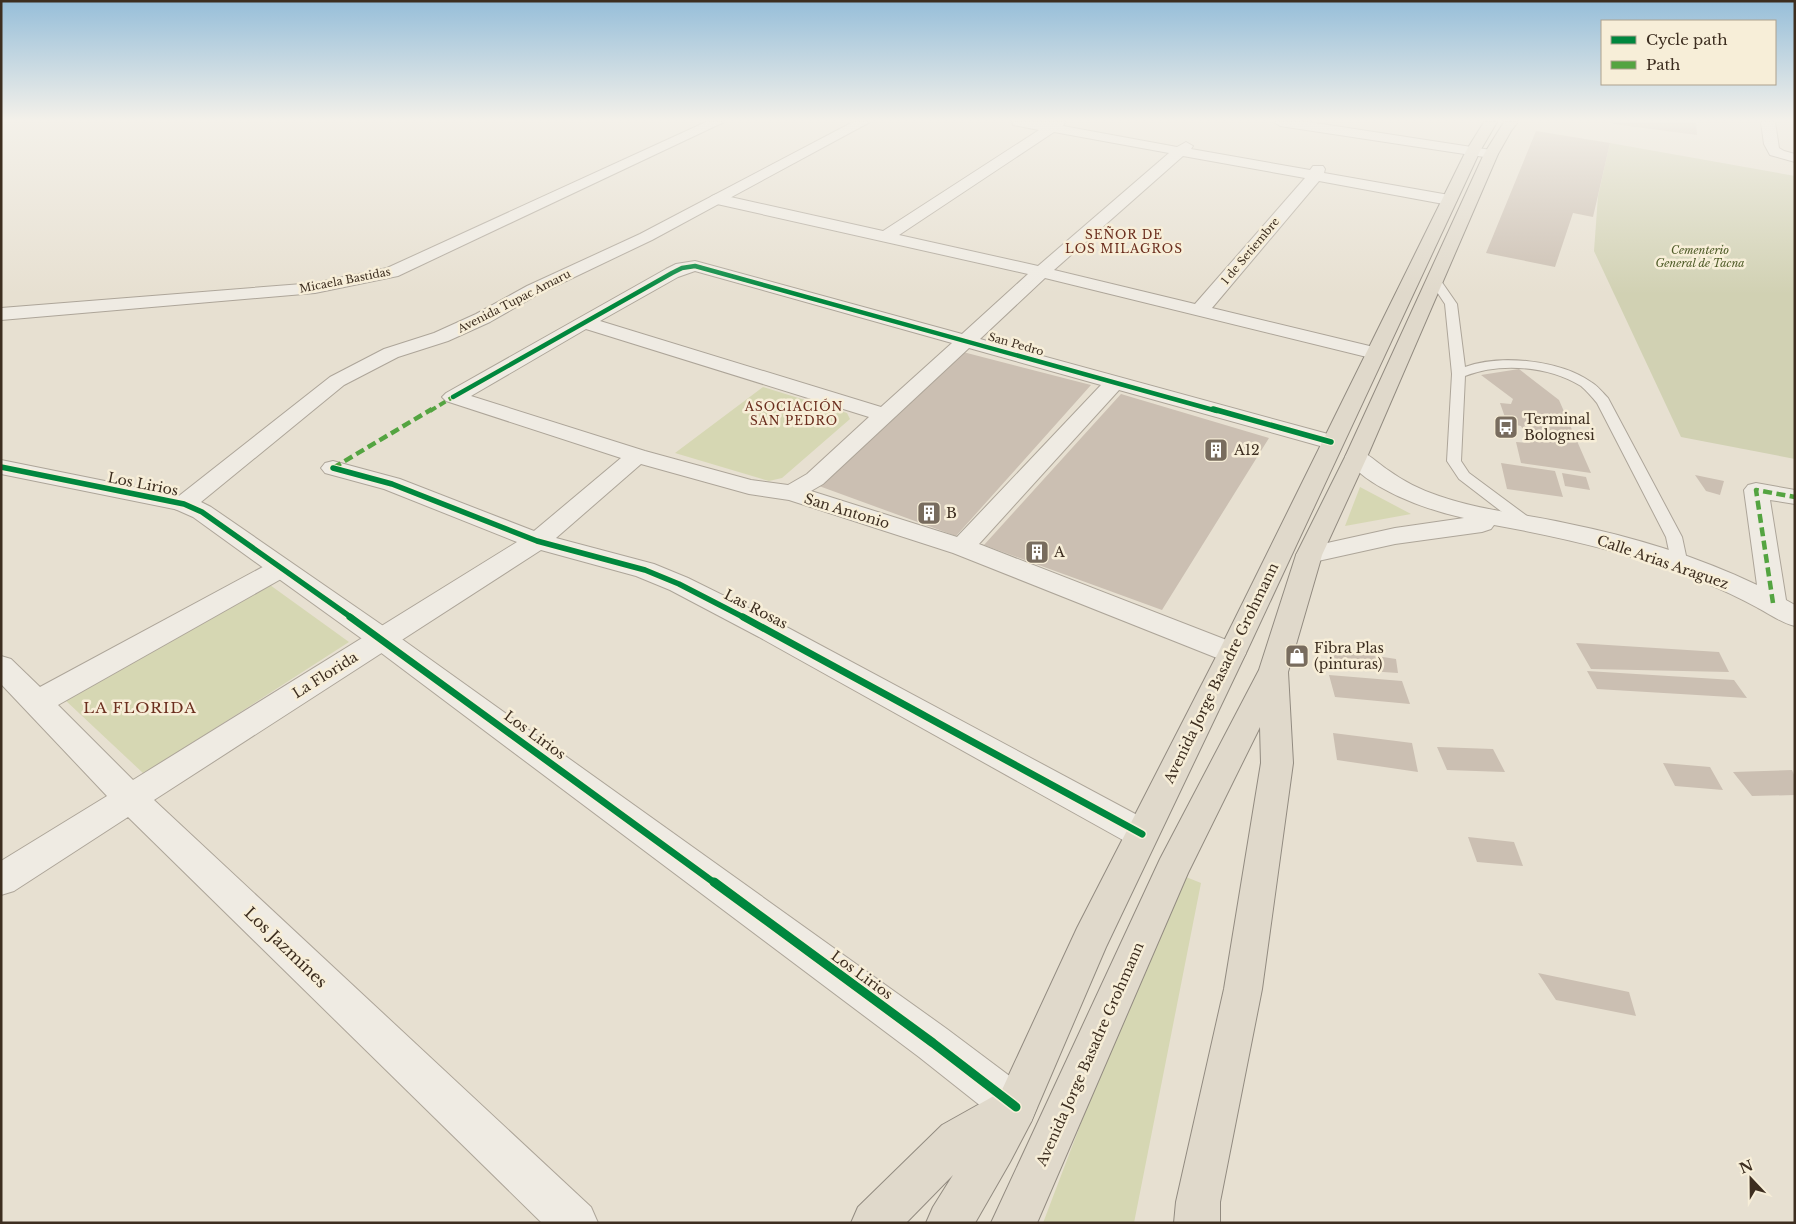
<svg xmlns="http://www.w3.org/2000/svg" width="1796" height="1224" font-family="'Libre Baskerville',serif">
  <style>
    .green { fill: #d6d7b3 }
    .cemetery { fill: #d1d1b3 }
    .building { fill: #cbbfb2 }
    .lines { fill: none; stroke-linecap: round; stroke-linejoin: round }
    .service-casing { stroke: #ada599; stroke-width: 2 }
    .minor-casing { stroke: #ada599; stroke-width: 2 }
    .tertiary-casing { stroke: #ada599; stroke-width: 2 }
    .trunk-casing { stroke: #928b80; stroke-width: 2 }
    .service { fill: #efebe3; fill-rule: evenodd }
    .minor { fill: #efebe3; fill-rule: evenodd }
    .tertiary { fill: #efebe3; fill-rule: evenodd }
    .trunk { fill: #e0d9cb; fill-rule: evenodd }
    .quiet-far1 { stroke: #54a441; stroke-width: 4; stroke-dasharray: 7 4; stroke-linecap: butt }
    .quiet { stroke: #54a441; stroke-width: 4.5; stroke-dasharray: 9 4.5; stroke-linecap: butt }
    .cycleway-far3-casing { stroke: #f7eed8; stroke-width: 6 }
    .cycleway-far2-casing { stroke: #f7eed8; stroke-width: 8 }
    .cycleway-far1-casing { stroke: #f7eed8; stroke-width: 10 }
    .cycleway-casing { stroke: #f7eed8; stroke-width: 12 }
    .cycleway-far3 { stroke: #00873e; stroke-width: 4.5 }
    .cycleway-far2 { stroke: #00873e; stroke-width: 5.5 }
    .cycleway-far1 { stroke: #00873e; stroke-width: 7 }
    .cycleway { stroke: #00873e; stroke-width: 9 }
    .labels { text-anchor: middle; stroke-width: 5; stroke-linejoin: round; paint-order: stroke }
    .far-park-label { font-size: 11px; font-style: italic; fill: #4d5a26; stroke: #f7eed8 }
    .far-street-label { font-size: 11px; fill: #3d2e20; stroke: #f7eed8 }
    .far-neighbourhood-label { font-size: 12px; letter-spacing: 1px; fill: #6b2e1e; stroke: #f7eed8 }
    .poi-label { font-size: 14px; fill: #3d2e20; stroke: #f7eed8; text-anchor: start }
    .street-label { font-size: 14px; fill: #3d2e20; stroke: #f7eed8 }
    .neighbourhood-label { font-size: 15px; letter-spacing: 1px; fill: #6b2e1e; stroke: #f7eed8 }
    .near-street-label { font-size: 16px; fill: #3d2e20; stroke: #f7eed8 }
  </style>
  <rect width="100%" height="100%" fill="#e7e0d1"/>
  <path class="green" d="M763 387 847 413 850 419 782 478 769 481 675 453Z
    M1360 487 1411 514 1345 526Z
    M270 585 349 642 144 774 64 699Z
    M1176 873 1201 883 1134 1223H1043Z"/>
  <path class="cemetery" d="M1610 143 1795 176V459L1681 437 1594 251 1598 196Z"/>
  <path class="building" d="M1613 122H1696L1697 135 1613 124Z
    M1536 131 1610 143 1593 217 1573 213 1555 267 1486 253Z
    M963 352 1091 385 956 536 819 486Z
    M1519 369 1559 400 1591 473 1521 463 1516 442 1530 443 1521 426 1507 423 1500 403 1511 404 1513 399 1481 375Z
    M1121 394 1269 438 1162 610 984 545Z
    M1501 463 1555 471 1563 497 1507 489Z
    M1562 473 1586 477 1590 490 1565 486Z
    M1695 475 1724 481 1720 495 1706 491Z
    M1576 643 1719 652 1729 672 1591 669Z
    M1331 649 1396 659 1398 673 1339 669Z
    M1587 671 1734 680 1747 698 1597 689Z
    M1329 675 1402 681 1410 704 1335 697Z
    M1333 733 1412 743 1418 772 1337 760Z
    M1437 747 1493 749 1505 772 1447 770Z
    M1663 763 1710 767 1723 790 1675 786Z
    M1792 770 1795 777V795L1752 796 1733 772Z
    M1468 837 1514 842 1523 866 1477 862Z
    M1538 973 1629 992 1636 1016 1556 1000Z"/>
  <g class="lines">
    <g class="service-casing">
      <path id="service" d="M1435 277 1439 278 1457 304 1465 367C1500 354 1560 360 1591 382 1598 386 1603 393 1608 398L1682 537 1688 565 1686 569 1680 570 1674 569 1672 565 1666 537 1597 403C1592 397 1587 391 1581 386 1549 366 1500 362 1465 376L1461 461 1469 473 1531 519 1533 522 1531 525H1519L1459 479 1447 461 1452 374 1445 304 1429 280Z"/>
    </g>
    <g class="minor-casing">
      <path id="minor" d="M706 122H724L398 276 315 293 1 320V308L315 283 387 268Z
        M1012 122H1065L1063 126 1177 147 1186 142 1193 146 1191 149 1310 170 1313 166H1323L1325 169 1324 173 1449 195 1454 197 1457 200 1454 203 1449 205 1319 181 1212 308 1382 349 1385 353 1382 357 1375 359 1045 278 980 339 1339 437 1342 442 1339 447 1331 449 1119 390 979 544 1242 646 1246 653 1242 660 1232 663 1222 660 953 553 789 500 749 494 641 464 556 538 654 564 688 578 779 623 1154 824 1159 834 1154 844 1142 848 1130 844 759 637 670 590 636 576 541 550 154 800 591 1207 598 1223H542L128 817 14 891 1 895V861L107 796 1 684V656L11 659 40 687 272 562 281 559 290 562 294 568 290 574 58 705 133 780 517 542 384 489 325 473 321 468 325 463 333 461 400 479 534 531 621 458 446 401 442 397 446 393 666 269 676 264 695 261 962 334 1028 274 717 204 712 202 709 199 712 196 717 194 883 231 1039 130 1013 125ZM1054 132 1169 153 1038 266 899 235ZM1183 156 1305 178 1195 304 1054 270ZM695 271 952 343 881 407 600 321 678 277ZM586 329 869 417 807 474 788 485 751 480 645 451 471 396ZM969 348 1101 385 957 537 811 491 823 484Z
        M1274 122H1309L1491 150 1498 154 1491 158 1280 126Z
        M1761 122H1775L1779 148 1784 151 1795 154V162L1770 155 1764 144Z
        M1356 450C1369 453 1377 463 1388 470 1403 481 1421 490 1439 496 1479 510 1523 514 1565 523 1630 536 1697 556 1757 585L1744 490 1748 485 1756 483 1795 490V504L1770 500 1786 600 1795 605V626C1781 623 1770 614 1758 608 1740 598 1721 589 1703 582 1635 554 1566 538 1494 525L1491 529 1482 532 1395 544 1309 563 1300 561 1296 555 1300 549 1309 547 1395 528 1464 518C1427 510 1367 489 1345 457L1348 452Z
        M1 460 184 497 193 499 196 504 193 509 184 511 1 474Z"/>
    </g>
    <g class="tertiary-casing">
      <path id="tertiary" d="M853 122H870L652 240 539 294 490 322 448 341 398 357 344 385 201 502 211 507 392 632 947 1029 1031 1092 1037 1107 1031 1122 1016 1128 1001 1122 919 1057 372 646 193 517 175 509 172 504 175 499 330 377 384 349 434 333 476 314 527 286 640 234Z"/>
    </g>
    <g class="trunk-casing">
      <path id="trunk" d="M1484 122H1497L1480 151 1246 653 1106 947 1031 1122 1010 1162 975 1223H926L933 1207 953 1175 906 1223H851L858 1207 942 1125 1001 1092 1077 928 1218 653 1466 151Z
        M1504 122H1518L1511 131 1498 154 1367 457 1322 555 1288 672 1293 763 1262 989 1220 1202V1223H1174L1176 1202 1224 989 1261 763 1260 727 1188 873 1037 1223H991L1160 859 1259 670 1296 555 1345 457 1484 154Z"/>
    </g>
    <use href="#service" class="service"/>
    <use href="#minor" class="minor"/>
    <use href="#tertiary" class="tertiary"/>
    <use href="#trunk" class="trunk"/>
    <path class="quiet-far1" d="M430 411 453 397"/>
    <path class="quiet" d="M333 468 432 409
      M1773 603 1756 490 1795 497"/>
    <g class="cycleway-far3-casing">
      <path id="cycleway-far3" d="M453 397 672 273 682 268 695 266 1217 411"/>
    </g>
    <g class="cycleway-far2-casing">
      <path id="cycleway-far2" d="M1213 409 1331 442
        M1 467 184 504 202 512 352 618
        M333 468 392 484 537 541 645 570 679 584 745 618"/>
    </g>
    <g class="cycleway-far1-casing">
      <path id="cycleway-far1" d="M350 617 716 884
        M743 617 1142 834"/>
    </g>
    <g class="cycleway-casing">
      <path id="cycleway" d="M714 882 933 1043 1016 1107"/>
    </g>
    <use href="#cycleway-far3" class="cycleway-far3"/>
    <use href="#cycleway-far2" class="cycleway-far2"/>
    <use href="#cycleway-far1" class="cycleway-far1"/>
    <use href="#cycleway" class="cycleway"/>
  </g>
  <linearGradient id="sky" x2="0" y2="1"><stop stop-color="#96bed9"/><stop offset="0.41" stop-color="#f4f1ea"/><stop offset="1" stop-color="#f4f1ea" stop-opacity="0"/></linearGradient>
  <rect width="1796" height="294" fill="url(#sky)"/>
  <defs>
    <g id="bus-square" transform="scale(1.25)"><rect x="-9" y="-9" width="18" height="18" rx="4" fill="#786c5e" stroke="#f7eed8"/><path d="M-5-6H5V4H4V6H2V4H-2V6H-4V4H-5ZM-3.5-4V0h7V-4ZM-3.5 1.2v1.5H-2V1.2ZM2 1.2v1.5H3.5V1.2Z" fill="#fff"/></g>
    <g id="building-square" transform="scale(1.25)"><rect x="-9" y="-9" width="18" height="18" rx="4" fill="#786c5e" stroke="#f7eed8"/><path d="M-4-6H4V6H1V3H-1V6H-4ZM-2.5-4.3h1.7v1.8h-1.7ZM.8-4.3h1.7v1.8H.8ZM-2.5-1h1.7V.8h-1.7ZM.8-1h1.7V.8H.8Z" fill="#fff"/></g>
    <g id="shop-square" transform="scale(1.25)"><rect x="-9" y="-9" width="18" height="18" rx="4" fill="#786c5e" stroke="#f7eed8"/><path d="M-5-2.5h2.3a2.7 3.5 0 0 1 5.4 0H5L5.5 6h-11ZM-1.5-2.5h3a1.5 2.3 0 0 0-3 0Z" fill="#fff"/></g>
  </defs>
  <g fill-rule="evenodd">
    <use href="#bus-square" x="1506" y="427"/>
    <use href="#building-square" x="1216" y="450"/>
    <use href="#building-square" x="929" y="513"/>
    <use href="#building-square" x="1037" y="552"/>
    <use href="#shop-square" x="1297" y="656"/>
  </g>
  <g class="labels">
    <g class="far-park-label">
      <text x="1700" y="254">Cementerio<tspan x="1700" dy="13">General de Tacna</tspan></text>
    </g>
    <g class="far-street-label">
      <text transform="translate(1250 251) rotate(-50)" y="4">1 de Setiembre</text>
      <text transform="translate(345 280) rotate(-11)" y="4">Micaela Bastidas</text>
      <text transform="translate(514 301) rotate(-27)" y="4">Avenida Tupac Amaru</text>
      <text transform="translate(1016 344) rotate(16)" y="4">San Pedro</text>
    </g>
    <g class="far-neighbourhood-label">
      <text x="1124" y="239">SEÑOR DE<tspan x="1124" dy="14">LOS MILAGROS</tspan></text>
      <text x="794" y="411">ASOCIACIÓN<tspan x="794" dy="14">SAN PEDRO</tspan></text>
    </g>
    <g class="poi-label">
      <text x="1524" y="424">Terminal<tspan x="1524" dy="16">Bolognesi</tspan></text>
      <text x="1234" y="455">A12</text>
      <text x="946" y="518">B</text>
      <text x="1054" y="557">A</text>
      <text x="1314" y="653">Fibra Plas<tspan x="1314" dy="16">(pinturas)</tspan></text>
    </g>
    <g class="street-label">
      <text transform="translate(143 484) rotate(11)" y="5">Los Lirios</text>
      <text transform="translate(847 511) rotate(17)" y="5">San Antonio</text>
      <text transform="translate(1663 562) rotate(19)" y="5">Calle Arias Araguez</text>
      <text transform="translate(756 609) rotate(27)" y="5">Las Rosas</text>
      <text transform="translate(1221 673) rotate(-64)" y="5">Avenida Jorge Basadre Grohmann</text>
      <text transform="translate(325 675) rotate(-32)" y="5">La Florida</text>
      <text transform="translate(535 735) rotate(36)" y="5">Los Lirios</text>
      <text transform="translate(862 975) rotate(36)" y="5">Los Lirios</text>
      <text transform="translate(1090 1054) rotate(-66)" y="5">Avenida Jorge Basadre Grohmann</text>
    </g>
    <g class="neighbourhood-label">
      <text x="140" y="713">LA FLORIDA</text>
    </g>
    <g class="near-street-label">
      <text transform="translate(286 947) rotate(44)" y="6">Los Jazmínes</text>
    </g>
  </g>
  <rect width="1796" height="1224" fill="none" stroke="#3d2e20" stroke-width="5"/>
  <rect x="1601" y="20" width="175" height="65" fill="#f7eed8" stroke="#ada18e"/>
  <rect x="1611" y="36" width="25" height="8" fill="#00873e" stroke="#ada18e"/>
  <text x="1646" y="45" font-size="15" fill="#3d2e20">Cycle path</text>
  <rect x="1611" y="61" width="25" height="8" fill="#54a441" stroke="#ada18e"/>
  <text x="1646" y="70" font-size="15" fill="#3d2e20">Path</text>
  <g transform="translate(1751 1179) rotate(338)" stroke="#f7eed8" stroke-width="4" paint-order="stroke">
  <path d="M0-4L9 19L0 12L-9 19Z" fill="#3d2e20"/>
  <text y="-8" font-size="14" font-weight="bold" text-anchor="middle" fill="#3d2e20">N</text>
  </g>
</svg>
